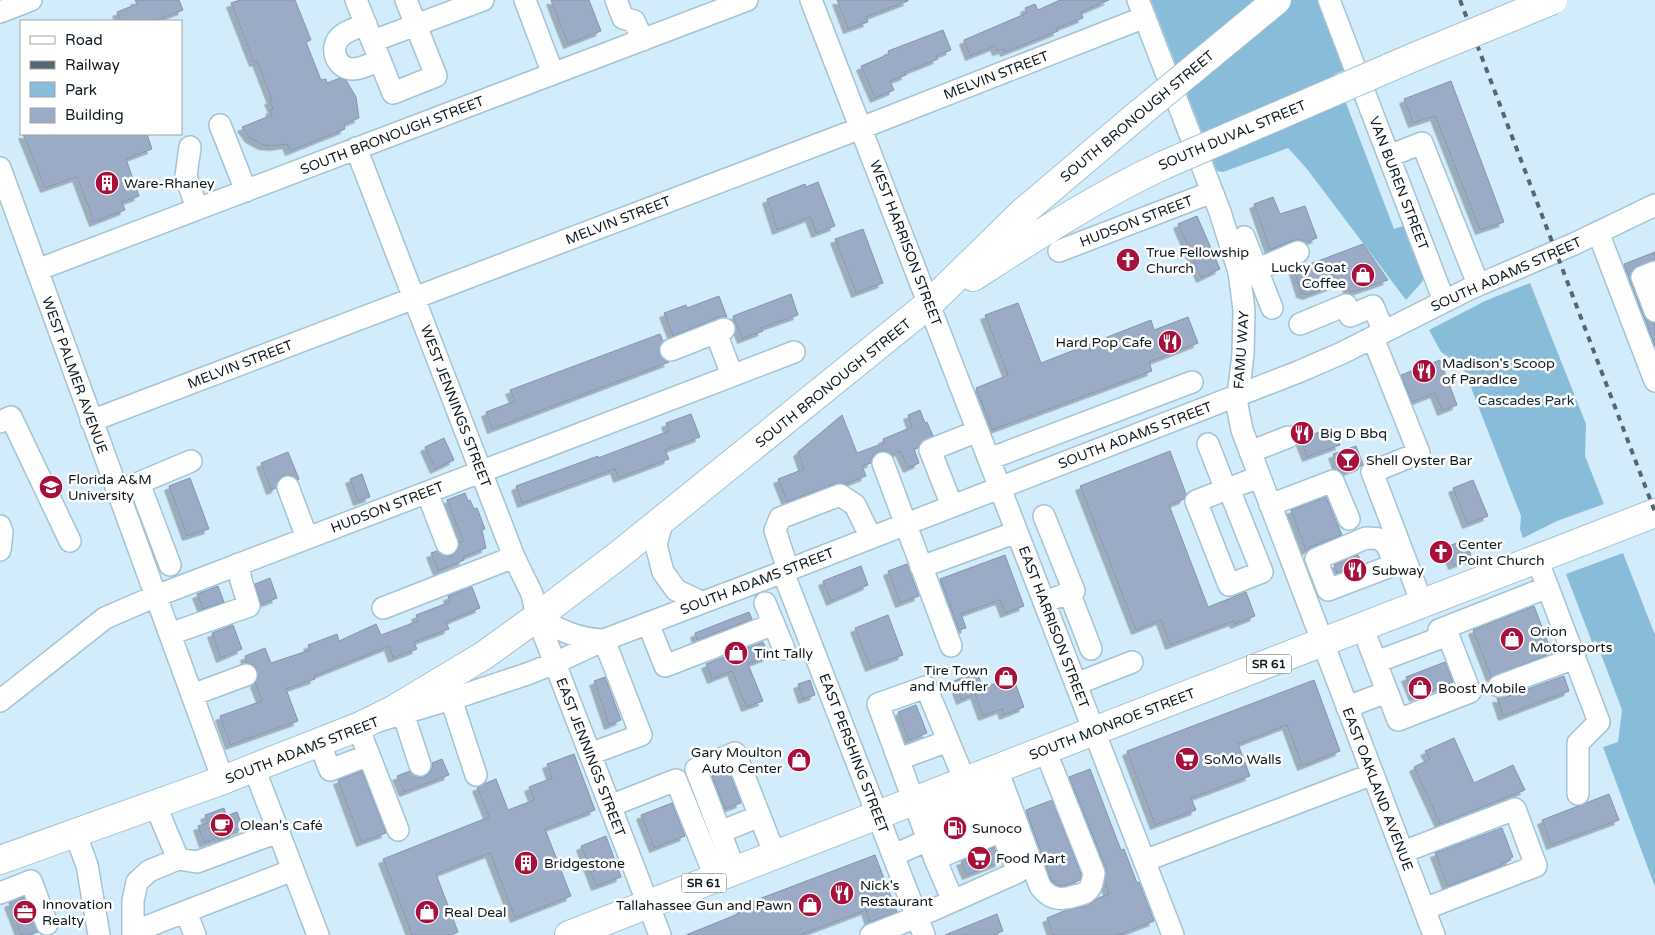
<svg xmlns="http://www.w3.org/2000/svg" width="1655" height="935" font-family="'Varela Round',sans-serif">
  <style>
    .green { fill: #88bcd9 }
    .building { fill: #9babc5; stroke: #8594ad; filter: url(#shadow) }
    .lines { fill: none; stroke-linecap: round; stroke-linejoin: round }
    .minor-casing { stroke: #a4c3d4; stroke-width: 24 }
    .major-casing { stroke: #a4c3d4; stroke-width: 30 }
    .minor { stroke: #fff; stroke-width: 21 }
    .major { stroke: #fff; stroke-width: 28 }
    .rail { stroke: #576771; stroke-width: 4; stroke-dasharray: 6 6; stroke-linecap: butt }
    .major-bridge-casing { stroke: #a4c3d4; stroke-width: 30; stroke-linecap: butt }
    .major-bridge { stroke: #fff; stroke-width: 28 }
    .labels { text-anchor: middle; stroke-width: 5; stroke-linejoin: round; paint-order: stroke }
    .shield { fill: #fff; stroke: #575f64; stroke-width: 1 }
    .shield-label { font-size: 12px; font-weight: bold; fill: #0f1b21 }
    .street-label { font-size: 14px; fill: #0f1b21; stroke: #fff }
    .poi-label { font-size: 14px; fill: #0f1b21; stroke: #fff; text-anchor: start }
    .park-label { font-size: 14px; fill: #112e3d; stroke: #fff }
  </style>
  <defs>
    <filter id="shadow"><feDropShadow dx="-4.5" dy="4.5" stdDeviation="0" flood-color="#0004"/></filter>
  </defs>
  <rect width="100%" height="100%" fill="#d3ecfb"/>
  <path class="green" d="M1151 0H1341L1364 62 1335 74 1394 229 1406 225 1424 274 1422 282 1406 300 1307 169 1288 148 1223 172 1217 171Z
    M1530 283 1586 424 1585 456 1604 504 1557 521 1523 538 1520 529 1521 516 1463 367 1441 352 1429 330 1485 301Z
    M1623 553 1655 635V887L1603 747 1618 742 1622 710 1596 641 1592 642 1566 574Z"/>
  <path class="building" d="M135 0H179L183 10 154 21H121L117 12 137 4Z
    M240 0H295L311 40 306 42 321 80 326 79 327 83 340 78 346 80 356 97 359 118 344 124 345 129 290 151 287 144 274 146 263 145 250 138 242 127 272 115 270 110 273 109 269 100H272L257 61 254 62 231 3Z
    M551 0H589L601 31 568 44Z
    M837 0H908V1L866 17 868 22 848 29Z
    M1060 0H1109L1081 12 1083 18 1057 28 1058 31 1005 52 1004 49 997 51 995 46 970 56 964 40 1027 13 1025 8 1035 4 1038 10Z
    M943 30 951 50 936 56 938 59 905 72 906 75 890 81 894 90 875 98 861 66 889 54 888 51Z
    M1451 81 1504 222 1480 230 1435 116 1413 123 1404 99Z
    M23 134H147L152 149 126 159 139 196 122 202 125 210 94 222 77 177 45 188Z
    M818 182 835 226 816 233 810 217 777 230 767 199 805 184 806 187Z
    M1273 197 1280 214 1305 206 1317 238 1306 242 1300 240H1294L1270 250 1254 204Z
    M1197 216 1220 269 1201 278 1178 224Z
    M863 229 883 283 856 293 835 239Z
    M1363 244 1388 280 1353 292 1349 291 1345 281 1307 295 1301 293 1294 270Z
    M1655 252V260L1637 266 1632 270 1630 276V281L1643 315 1648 321 1655 323V346L1624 264Z
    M791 294 798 315 761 328 763 331 742 339 733 316Z
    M719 296 727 317H719L673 336 664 313 686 305 687 308Z
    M1018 303 1041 363 1151 320 1154 330 1188 317 1198 343 1149 362 1152 371 992 430 976 388 1008 375 985 315Z
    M660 334 663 341 659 348V354L663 359 669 362 492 429 486 412 515 401 510 390Z
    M1440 360 1457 405 1442 411 1435 393 1412 402 1401 375Z
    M920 410 925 423 927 422 933 436 921 442 918 448 914 449 919 463 908 468 900 451 892 455 886 451H879L873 455 871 463 862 466 866 476 845 484 836 483 787 502 778 479 804 469 798 452 842 415 857 453 884 443 883 439 912 427 908 415Z
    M691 414 700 437 665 450 669 459 618 478 615 469 522 503 516 486 598 456V458L669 431 666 423Z
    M1333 427 1340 445 1307 457 1300 439Z
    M444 438 454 460 435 469 425 447Z
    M1356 446 1363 464 1361 466 1342 473 1339 470 1333 454Z
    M1170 451 1186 494 1184 499 1169 505 1208 607 1246 592 1255 616 1235 624 1234 621 1170 645 1161 620 1136 630 1080 486Z
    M288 452 299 479 298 480 291 475 283 476 278 479 276 488 271 490 261 463Z
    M362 474 370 497 358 501 350 479Z
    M190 478 209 529 187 536 169 486Z
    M1473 480 1488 516 1467 524 1453 488Z
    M465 493 468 501 470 500 474 509 477 508 485 529 482 530 486 548 463 557 464 560 438 571 431 553 437 551 445 556H451L457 551 459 542 463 541 447 500Z
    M1326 497 1342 535 1311 547 1306 551 1291 510Z
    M1465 540 1472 558 1453 565 1446 547Z
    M1005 555 1024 606 1005 613 1000 600 961 614 966 628 959 630 940 579Z
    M1358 555 1362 564 1337 573 1334 565Z
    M907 564 919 596 900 603 888 571Z
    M861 566 868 585 831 601 823 581Z
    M270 578 277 598 261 604 255 584Z
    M218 586 224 602 203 609 197 594Z
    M472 587 480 608 446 622 449 629 414 642 417 649 393 658 389 646 314 676 315 679 286 689 298 721 230 745 220 716 262 701 255 683 258 677 257 670 254 665 247 663 245 656 265 648 271 663 310 650 308 645 337 634 339 641 376 624 381 635 418 621 416 615 450 602 448 596Z
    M1534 606 1552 653 1491 677 1473 630Z
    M749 612 752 619 697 640 695 633Z
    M888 615 903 655 870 667 855 628Z
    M233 625 242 649 221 658 212 633Z
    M763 642 769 656 748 664 763 701 746 707 732 671 712 679 706 664Z
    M1445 662 1453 682 1414 697 1406 677Z
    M977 672 983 688 1013 677 1024 707 1004 715 1002 709 983 716 975 694 961 700 954 681Z
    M1564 676 1569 691 1503 716 1497 698H1503Z
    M605 677 621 720 609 725 594 681Z
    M810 680 815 695 803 699 798 684Z
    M1314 680 1340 751 1302 766 1287 725 1238 744 1250 776 1191 798 1196 810 1155 825 1127 751Z
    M916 705 927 733 909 740 898 712Z
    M1454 738 1474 783 1513 765 1525 790 1440 824 1414 767 1430 759 1425 751Z
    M574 754 595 810 545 829 571 896 515 918 490 853 436 874 458 932 451 935H412L383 859 489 817 477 787 486 783 496 779 508 810 534 800 529 787 552 778 547 764Z
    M442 759 449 775 404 792 397 776 410 771 417 777H424L430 773 432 768V763Z
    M728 769 741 803 725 809 712 776Z
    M1090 769 1121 850 1124 849 1137 883 1139 882 1154 921 1118 935H1053L1047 918 1064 911 1087 906 1098 898 1109 894 1105 883 1106 868 1069 777Z
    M362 771 386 833 361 842 338 780Z
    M1609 794 1619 820 1551 845 1542 820Z
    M1052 800 1081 874 1080 880 1063 886 1057 885 1051 880 1026 810Z
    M672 803 685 836 654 848 641 815Z
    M224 808 226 816 237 812 243 828 229 833 230 837 219 841 218 838 204 843 198 826 208 823 205 815Z
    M1502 828 1513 857 1510 858 1511 860 1501 864V866L1449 886 1447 885 1435 853Z
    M606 836 621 877 596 886 581 846Z
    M994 847 1000 862 967 875 961 861Z
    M875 855 897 912 870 922 866 910 800 935H686L738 914 743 906 759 899Z
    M24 897 38 932 29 935H21L9 903Z
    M997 914 1003 931 993 935H945Z"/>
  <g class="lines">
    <g class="minor-casing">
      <path id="minor" d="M356 0 393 93 436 76 406 0
        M525 0 553 74
        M616 0 623 18 634 21 643 40
        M811 0 1173 935
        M1138 0 1220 212 1239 272 1244 310 1243 355 1237 405 1242 430 1434 935
        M1329 0 1444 301
        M0 12 31 0
        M366 24C358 28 347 30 340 37 329 48 336 69 353 69 362 69 372 63 380 60
        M373 41 483 0
        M220 125 246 191
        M190 147 186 176 197 209
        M356 148 514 557 532 594 537 617 660 935
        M1389 156 1422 143 1478 284
        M0 168 223 780
        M1598 232 1655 381
        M1244 237 1272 308
        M1059 251 1212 192
        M37 270 747 0
        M1256 270 1298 252
        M1655 272 1642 277 1655 311
        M1300 324 1346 305 1350 316 1373 306 1384 332
        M716 333 732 375
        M1373 338 1419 453 1372 472 1422 603
        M671 350 724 329
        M91 421 861 128 1145 17
        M0 422 11 417 70 541
        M1208 444 1226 490
        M1250 452 1288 437
        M989 459 1192 382
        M883 463 951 646
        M139 483 170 565
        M288 487 307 538
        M127 488 191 461
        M1229 489 1262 572 1229 585 1196 501 1259 477
        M427 492 447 544
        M1270 505 1333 481 1349 519
        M952 506 930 450 978 431
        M1044 516 1074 591 1044 602
        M663 519 656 545 663 572 676 590 701 602
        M0 526 2 532 0 550
        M1366 538C1370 538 1376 538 1379 539 1388 543 1393 556 1391 566L1328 590 1316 559Z
        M1537 559 1599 722 1578 743V794
        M921 567 1017 532
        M788 570 775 530 780 518 840 495 855 505 871 538
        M783 572 924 935
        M1069 592 1091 649
        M765 603 784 649
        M383 608 514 557
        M537 617C559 630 578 639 603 640
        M648 623 665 666 774 624
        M1362 626C1374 658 1386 689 1398 720L1470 692 1448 635 1376 662
        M1439 630 1548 587
        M170 634 249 606 241 580 238 564
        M1076 684 1132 662
        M1499 686 1575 658
        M192 695 246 675
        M451 699 476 775
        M0 701 105 618 156 596 794 352
        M1347 707 1387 692
        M403 713 420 765
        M319 742 330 770 369 755
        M590 754 641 735 604 640
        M899 759 948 741
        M254 768 318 935
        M997 769 1040 886C1049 899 1060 901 1075 896 1078 895 1084 894 1086 892 1092 888 1093 880 1094 873L1045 750
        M965 781 926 687 878 704 935 859 1001 831
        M155 804 178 859
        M610 806 676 780 716 879
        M921 821 987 795
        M963 824 993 811
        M398 830 358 727 461 696 527 674 555 663 604 640 788 570 1298 372 1342 353 1469 289 1574 244 1655 205
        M720 832 760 816
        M75 833 87 865 99 935
        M1403 852 1515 809 1536 866 1424 909
        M894 855 948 831
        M935 859 953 901
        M1144 861 1373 774
        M735 871 696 769 735 753 775 855
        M0 893 31 881 47 924
        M186 912 195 935
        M133 932 293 870
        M133 935V901L137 882 149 871 178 859 197 862 278 832
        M871 935 917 917 1018 872 979 776"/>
    </g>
    <g class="major-casing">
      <path id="major" d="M973 277C1035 237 1097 196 1164 165
        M0 860 223 780 358 727 393 710 483 656 537 617 620 554 929 304 1022 213 1140 113
        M569 935 1655 513"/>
    </g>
    <use href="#minor" class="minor"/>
    <use href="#major" class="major"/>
    <path class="rail" d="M1460 0 1655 512"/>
    <g class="major-bridge-casing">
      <path id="major-bridge" d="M1140 113 1277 0
        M1164 165 1414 57 1553 0"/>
    </g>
    <use href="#major-bridge" class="major-bridge"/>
  </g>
  <defs>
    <g id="building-disc" transform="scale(1.25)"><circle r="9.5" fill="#a8103c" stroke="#fff"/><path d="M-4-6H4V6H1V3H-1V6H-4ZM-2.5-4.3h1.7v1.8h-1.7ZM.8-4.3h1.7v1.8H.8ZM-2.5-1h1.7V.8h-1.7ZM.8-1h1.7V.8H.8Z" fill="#fff"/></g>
    <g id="church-disc" transform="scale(1.25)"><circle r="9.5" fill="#a8103c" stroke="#fff"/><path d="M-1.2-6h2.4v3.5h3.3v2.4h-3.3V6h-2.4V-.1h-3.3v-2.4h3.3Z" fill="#fff"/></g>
    <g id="shop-disc" transform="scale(1.25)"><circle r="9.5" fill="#a8103c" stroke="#fff"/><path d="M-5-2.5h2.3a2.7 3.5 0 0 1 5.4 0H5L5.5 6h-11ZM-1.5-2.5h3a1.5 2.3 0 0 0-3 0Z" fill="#fff"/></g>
    <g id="restaurant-disc" transform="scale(1.25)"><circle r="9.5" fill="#a8103c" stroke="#fff"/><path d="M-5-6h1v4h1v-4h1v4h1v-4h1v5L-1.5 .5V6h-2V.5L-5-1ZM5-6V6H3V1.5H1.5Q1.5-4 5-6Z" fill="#fff"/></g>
    <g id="bar-disc" transform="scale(1.25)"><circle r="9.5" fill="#a8103c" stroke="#fff"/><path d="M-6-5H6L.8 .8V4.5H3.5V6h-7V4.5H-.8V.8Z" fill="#fff"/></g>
    <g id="university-disc" transform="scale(1.25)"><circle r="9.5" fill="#a8103c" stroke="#fff"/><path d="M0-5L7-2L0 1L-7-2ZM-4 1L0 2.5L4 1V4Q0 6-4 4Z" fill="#fff"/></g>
    <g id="supermarket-disc" transform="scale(1.25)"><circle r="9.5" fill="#a8103c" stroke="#fff"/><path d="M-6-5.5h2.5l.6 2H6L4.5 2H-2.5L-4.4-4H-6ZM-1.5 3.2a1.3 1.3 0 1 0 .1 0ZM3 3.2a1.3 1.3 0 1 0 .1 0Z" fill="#fff"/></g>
    <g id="cafe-disc" transform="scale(1.25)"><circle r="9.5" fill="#a8103c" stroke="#fff"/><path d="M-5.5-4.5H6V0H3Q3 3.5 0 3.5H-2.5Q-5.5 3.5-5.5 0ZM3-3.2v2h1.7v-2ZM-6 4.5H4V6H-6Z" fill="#fff"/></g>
    <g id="fuel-disc" transform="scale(1.25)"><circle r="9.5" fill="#a8103c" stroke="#fff"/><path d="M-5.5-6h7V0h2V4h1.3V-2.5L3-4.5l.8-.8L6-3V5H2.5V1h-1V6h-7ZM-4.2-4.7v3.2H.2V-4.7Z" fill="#fff"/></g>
    <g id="office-disc" transform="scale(1.25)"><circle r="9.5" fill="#a8103c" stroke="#fff"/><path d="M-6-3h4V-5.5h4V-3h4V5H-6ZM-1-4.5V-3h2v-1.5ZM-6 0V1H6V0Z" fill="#fff"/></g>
  </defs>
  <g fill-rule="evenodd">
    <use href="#building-disc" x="107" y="183"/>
    <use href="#church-disc" x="1128" y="260"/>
    <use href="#shop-disc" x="1363" y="275"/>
    <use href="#restaurant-disc" x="1170" y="342"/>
    <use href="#restaurant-disc" x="1424" y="371"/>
    <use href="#restaurant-disc" x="1302" y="433"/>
    <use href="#bar-disc" x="1348" y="460"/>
    <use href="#university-disc" x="51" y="487"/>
    <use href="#church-disc" x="1441" y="552"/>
    <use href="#restaurant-disc" x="1355" y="570"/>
    <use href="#shop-disc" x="1512" y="639"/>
    <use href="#shop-disc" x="736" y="653"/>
    <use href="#shop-disc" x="1006" y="678"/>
    <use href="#shop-disc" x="1420" y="688"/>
    <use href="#supermarket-disc" x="1187" y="759"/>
    <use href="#shop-disc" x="799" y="760"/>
    <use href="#cafe-disc" x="222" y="825"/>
    <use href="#fuel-disc" x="955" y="828"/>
    <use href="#supermarket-disc" x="979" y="858"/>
    <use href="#building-disc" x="526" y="863"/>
    <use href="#restaurant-disc" x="842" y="893"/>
    <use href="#shop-disc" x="810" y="905"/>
    <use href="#office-disc" x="25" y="912"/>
    <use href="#shop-disc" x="427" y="912"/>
  </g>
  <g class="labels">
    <g class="shield">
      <rect x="1246.5" y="654.5" width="45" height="19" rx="4"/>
      <rect x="681.5" y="873.5" width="45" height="19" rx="4"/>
    </g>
    <g class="shield-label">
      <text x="1269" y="668">SR 61</text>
      <text x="704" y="887">SR 61</text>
    </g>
    <g class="street-label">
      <text transform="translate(996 75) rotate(-21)" y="5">MELVIN STREET</text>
      <text transform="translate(1137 116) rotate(-40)" y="5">SOUTH BRONOUGH STREET</text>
      <text transform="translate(392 135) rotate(-21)" y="5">SOUTH BRONOUGH STREET</text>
      <text transform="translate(1232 135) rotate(-23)" y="5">SOUTH DUVAL STREET</text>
      <text transform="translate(1399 183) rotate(69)" y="5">VAN BUREN STREET</text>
      <text transform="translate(618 220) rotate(-21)" y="5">MELVIN STREET</text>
      <text transform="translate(1136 221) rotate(-21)" y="5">HUDSON STREET</text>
      <text transform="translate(906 243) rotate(69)" y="5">WEST HARRISON STREET</text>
      <text transform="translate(1506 274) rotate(-24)" y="5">SOUTH ADAMS STREET</text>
      <text transform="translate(1241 350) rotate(-86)" y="5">FAMU WAY</text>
      <text transform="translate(240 364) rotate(-21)" y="5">MELVIN STREET</text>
      <text transform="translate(75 375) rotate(70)" y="5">WEST PALMER AVENUE</text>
      <text transform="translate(833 383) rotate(-39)" y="5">SOUTH BRONOUGH STREET</text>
      <text transform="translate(456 406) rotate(69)" y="5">WEST JENNINGS STREET</text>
      <text transform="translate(1135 435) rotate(-21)" y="5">SOUTH ADAMS STREET</text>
      <text transform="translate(387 507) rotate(-21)" y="5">HUDSON STREET</text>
      <text transform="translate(757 581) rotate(-21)" y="5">SOUTH ADAMS STREET</text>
      <text transform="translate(1054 627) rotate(69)" y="5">EAST HARRISON STREET</text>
      <text transform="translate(1112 724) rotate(-21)" y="5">SOUTH MONROE STREET</text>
      <text transform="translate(302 750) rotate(-21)" y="5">SOUTH ADAMS STREET</text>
      <text transform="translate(854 753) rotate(69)" y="5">EAST PERSHING STREET</text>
      <text transform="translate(591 757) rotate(69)" y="5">EAST JENNINGS STREET</text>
      <text transform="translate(1378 789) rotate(69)" y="5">EAST OAKLAND AVENUE</text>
    </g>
    <g class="poi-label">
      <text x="124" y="188">Ware-Rhaney</text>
      <text x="1146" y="257">True Fellowship<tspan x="1146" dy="16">Church</tspan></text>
      <text x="1346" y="272" text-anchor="end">Lucky Goat<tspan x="1346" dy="16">Coffee</tspan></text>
      <text x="1152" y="347" text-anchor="end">Hard Pop Cafe</text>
      <text x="1442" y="368">Madison's Scoop<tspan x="1442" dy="16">of ParadIce</tspan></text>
      <text x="1320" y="438">Big D Bbq</text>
      <text x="1366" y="465">Shell Oyster Bar</text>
      <text x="68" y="484">Florida A&amp;M<tspan x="68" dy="16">University</tspan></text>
      <text x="1458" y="549">Center<tspan x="1458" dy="16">Point Church</tspan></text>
      <text x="1372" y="575">Subway</text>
      <text x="1530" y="636">Orion<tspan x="1530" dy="16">Motorsports</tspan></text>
      <text x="754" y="658">Tint Tally</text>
      <text x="988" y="675" text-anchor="end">Tire Town<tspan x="988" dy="16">and Muffler</tspan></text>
      <text x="1438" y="693">Boost Mobile</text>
      <text x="782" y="757" text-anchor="end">Gary Moulton<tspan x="782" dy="16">Auto Center</tspan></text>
      <text x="1204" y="764">SoMo Walls</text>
      <text x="240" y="830">Olean's Café</text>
      <text x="972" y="833">Sunoco</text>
      <text x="996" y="863">Food Mart</text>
      <text x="544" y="868">Bridgestone</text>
      <text x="860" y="890">Nick's<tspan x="860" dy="16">Restaurant</tspan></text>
      <text x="42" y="909">Innovation<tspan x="42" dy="16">Realty</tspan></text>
      <text x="792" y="910" text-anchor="end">Tallahassee Gun and Pawn</text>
      <text x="444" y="917">Real Deal</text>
    </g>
    <g class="park-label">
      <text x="1526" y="405">Cascades Park</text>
    </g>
  </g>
  <rect x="20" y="20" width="162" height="115" fill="#ffffff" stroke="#9fa4a6"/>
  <rect x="30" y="36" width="25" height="8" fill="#ffffff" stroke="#9fa4a6"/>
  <text x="65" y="45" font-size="15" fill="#0f1b21">Road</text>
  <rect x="30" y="61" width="25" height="8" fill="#576771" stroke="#9fa4a6"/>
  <text x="65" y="70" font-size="15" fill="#0f1b21">Railway</text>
  <rect x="30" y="82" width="25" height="15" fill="#88bcd9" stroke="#9fa4a6"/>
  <text x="65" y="95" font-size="15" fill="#0f1b21">Park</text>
  <rect x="30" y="108" width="25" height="15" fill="#9babc5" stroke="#9fa4a6"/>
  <text x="65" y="120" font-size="15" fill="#0f1b21">Building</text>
</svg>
